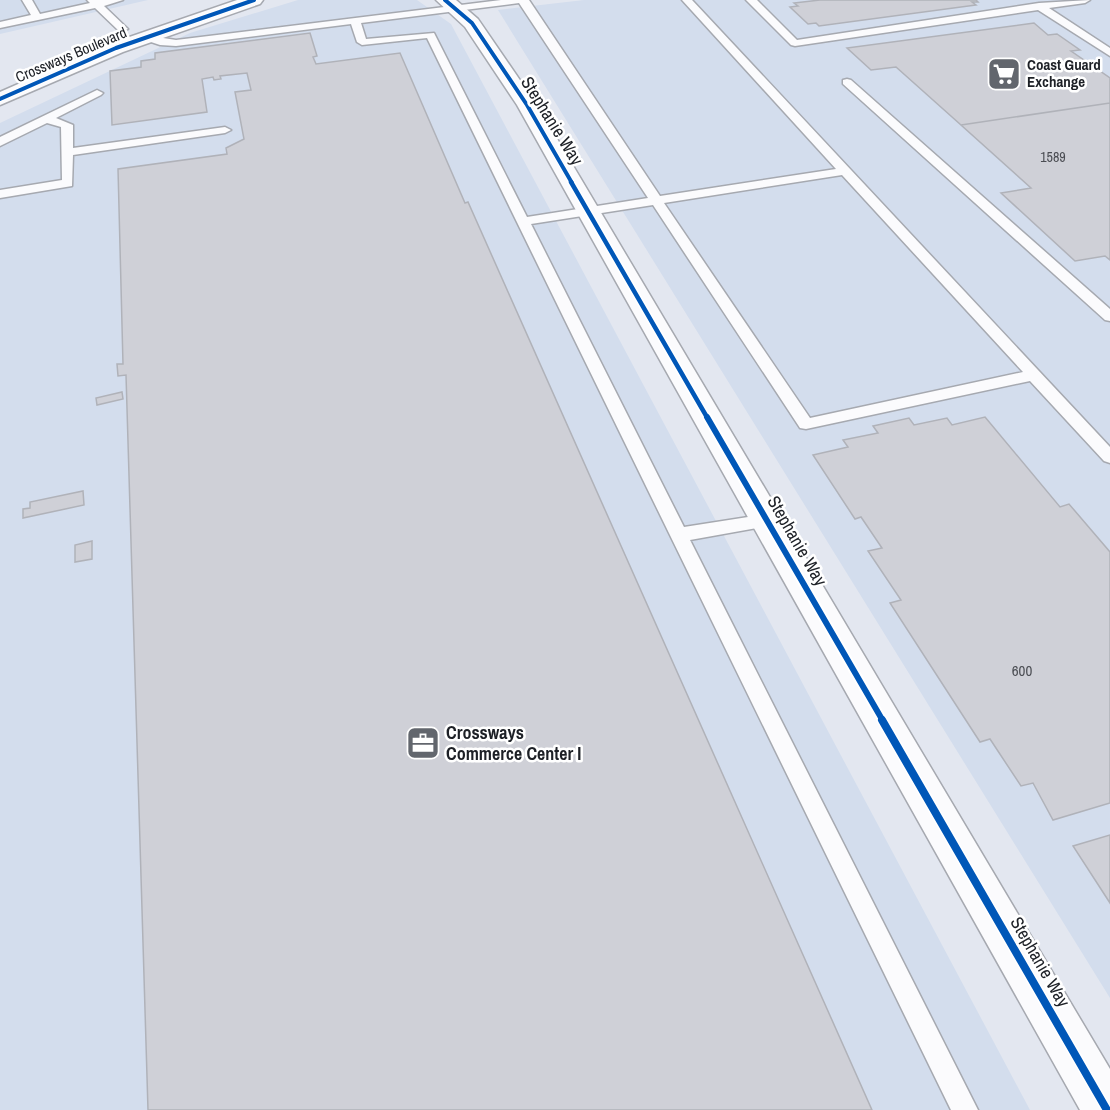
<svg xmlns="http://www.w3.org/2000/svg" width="1110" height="1110" font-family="'Archivo Narrow',sans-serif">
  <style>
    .built { fill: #d3dded }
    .building { fill: #cfd0d7; stroke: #b0b2b9; stroke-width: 1.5 }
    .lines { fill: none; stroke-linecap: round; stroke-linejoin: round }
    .lane-casing { stroke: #a6a9b0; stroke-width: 3 }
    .street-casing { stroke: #a6a9b0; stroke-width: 3 }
    .secondary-casing { stroke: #a6a9b0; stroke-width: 3 }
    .lane { fill: #fbfbfd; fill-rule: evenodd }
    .street { fill: #fbfbfd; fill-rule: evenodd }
    .secondary { fill: #fbfbfd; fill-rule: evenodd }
    .cycleway-far3-casing { stroke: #fff; stroke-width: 6 }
    .cycleway-far2-casing { stroke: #fff; stroke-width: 8 }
    .cycleway-far1-casing { stroke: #fff; stroke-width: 10 }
    .cycleway-casing { stroke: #fff; stroke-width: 11 }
    .cycleway-far3 { stroke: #0057b8; stroke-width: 4 }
    .cycleway-far2 { stroke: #0057b8; stroke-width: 4.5 }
    .cycleway-far1 { stroke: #0057b8; stroke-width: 6 }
    .cycleway { stroke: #0057b8; stroke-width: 8 }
    .labels { text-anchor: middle; stroke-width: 5; stroke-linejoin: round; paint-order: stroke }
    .far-number-label { font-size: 14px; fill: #4a4c52 }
    .far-street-label { font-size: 15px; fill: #1d2026; stroke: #fff }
    .far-poi-label { font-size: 15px; font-weight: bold; fill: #1d2026; stroke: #fff; text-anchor: start }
    .number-label { font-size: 15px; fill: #4a4c52 }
    .street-label { font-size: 18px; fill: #1d2026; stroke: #fff }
    .poi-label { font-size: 18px; font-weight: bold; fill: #1d2026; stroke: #fff; text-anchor: start }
  </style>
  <rect width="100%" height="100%" fill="#e3e7f0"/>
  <path class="built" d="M0 0H148L0 34Z
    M298 0H417L451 24 1030 1110H0V123L190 33Z
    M584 0H1110V998L498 10Z"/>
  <path class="building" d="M820 0H976L978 2H972L976 5 819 26 816 23 808 24 790 7 798 6 794 3Z
    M1034 23 1048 35 1057 34 1080 50 1071 51 1110 78V103L961 125 896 67 871 70 847 48Z
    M310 33 317 56 313 57 316 64 400 53 465 203 468 202 872 1110H148L126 375 118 376 117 364H123L118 169 227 154 226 148 244 139 235 92 251 90 247 73 220 76 221 79 214 80 213 77 202 79 207 112 112 125 110 71 141 67V61L155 59V53Z
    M1110 103V260L1105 256 1075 261 1001 193 1031 188 961 125Z
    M122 392 123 399 97 405 96 398Z
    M985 417 1060 507 1069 504 1110 552V803L1053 820 1033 783 1021 786 990 739 980 742 890 603 901 600 868 551 882 548 861 517 855 519 813 455 848 447 843 440 878 433 873 426 909 418 914 425 947 418 952 425Z
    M83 491 84 505 23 518V509L30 508V502Z
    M92 541V559L75 562V545Z
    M1110 835V903L1073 846Z"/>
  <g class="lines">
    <g class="lane-casing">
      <path id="lane" d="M22 0H32L40 14 90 3 87 0H123L104 6 128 29 119 31 95 8 0 28V22L31 15Z
        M501 0H529L660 196 836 169 682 0H692L1110 447V463L1104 461 1030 381 806 429 800 428 653 205 531 224 684 527 768 514 774 515 777 520 774 525 768 526 690 540 978 1110H951L427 38 362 45 357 42 351 24 176 46 160 45 139 38 144 35 176 40ZM519 3 648 198 527 217 434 33 366 39 361 23ZM842 175 1023 372 810 418 664 203Z
        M746 0H757L797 40 1039 3 1090 0 1085 3 1049 8 1110 48V56L1038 10 795 46 791 45Z
        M847 79 851 80 1110 309V321L1105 320 843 84V80Z
        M97 90 103 93 101 95 56 118 73 125V148L225 127 231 130 225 133 73 155 72 186 0 198V190L62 180 61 127 47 123 0 146V137Z"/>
    </g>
    <g class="street-casing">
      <path id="street" d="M436 0H456L478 19 537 105 1110 1069V1110H1080L517 105 465 27Z"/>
    </g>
    <g class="secondary-casing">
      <path id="secondary" d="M237 0H263L260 4 123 52 0 105V92L109 44Z"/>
    </g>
    <use href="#lane" class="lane"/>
    <use href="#street" class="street"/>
    <use href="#secondary" class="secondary"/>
    <g class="cycleway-far3-casing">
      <path id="cycleway-far3" d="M445 0 472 23 527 105 572 183
        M0 99 116 48 254 0"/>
    </g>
    <g class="cycleway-far2-casing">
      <path id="cycleway-far2" d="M571 182 708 419"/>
    </g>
    <g class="cycleway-far1-casing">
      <path id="cycleway-far1" d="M707 417 883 721"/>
    </g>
    <g class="cycleway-casing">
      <path id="cycleway" d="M882 720 1107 1110"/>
    </g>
    <use href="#cycleway-far3" class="cycleway-far3"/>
    <use href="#cycleway-far2" class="cycleway-far2"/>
    <use href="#cycleway-far1" class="cycleway-far1"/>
    <use href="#cycleway" class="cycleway"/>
  </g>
  <defs>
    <g id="supermarket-square" transform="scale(1.725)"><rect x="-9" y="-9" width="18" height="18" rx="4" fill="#62666d" stroke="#fff"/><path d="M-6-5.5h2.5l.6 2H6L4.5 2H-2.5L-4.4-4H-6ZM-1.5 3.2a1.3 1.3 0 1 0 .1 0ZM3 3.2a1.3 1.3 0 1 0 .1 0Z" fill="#fff"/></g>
    <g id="office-square" transform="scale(1.725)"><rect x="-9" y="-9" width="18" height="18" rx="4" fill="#62666d" stroke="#fff"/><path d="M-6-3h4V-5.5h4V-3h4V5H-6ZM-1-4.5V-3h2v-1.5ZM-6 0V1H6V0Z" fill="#fff"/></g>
  </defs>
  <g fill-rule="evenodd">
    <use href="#supermarket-square" x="1004" y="74"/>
    <use href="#office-square" x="423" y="743"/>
  </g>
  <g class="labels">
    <g class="far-number-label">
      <text x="1053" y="162">1589</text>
    </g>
    <g class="far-street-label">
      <text transform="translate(71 55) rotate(-23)" y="5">Crossways Boulevard</text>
    </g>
    <g class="far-poi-label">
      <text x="1027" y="70">Coast Guard<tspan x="1027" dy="17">Exchange</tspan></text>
    </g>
    <g class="number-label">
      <text x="1022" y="676">600</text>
    </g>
    <g class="street-label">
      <text transform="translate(552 121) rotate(58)" y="6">Stephanie Way</text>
      <text transform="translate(797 541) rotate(60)" y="6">Stephanie Way</text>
      <text transform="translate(1040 962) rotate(60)" y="6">Stephanie Way</text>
    </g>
    <g class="poi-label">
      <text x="446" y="739">Crossways<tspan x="446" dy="21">Commerce Center I</tspan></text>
    </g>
  </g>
</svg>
